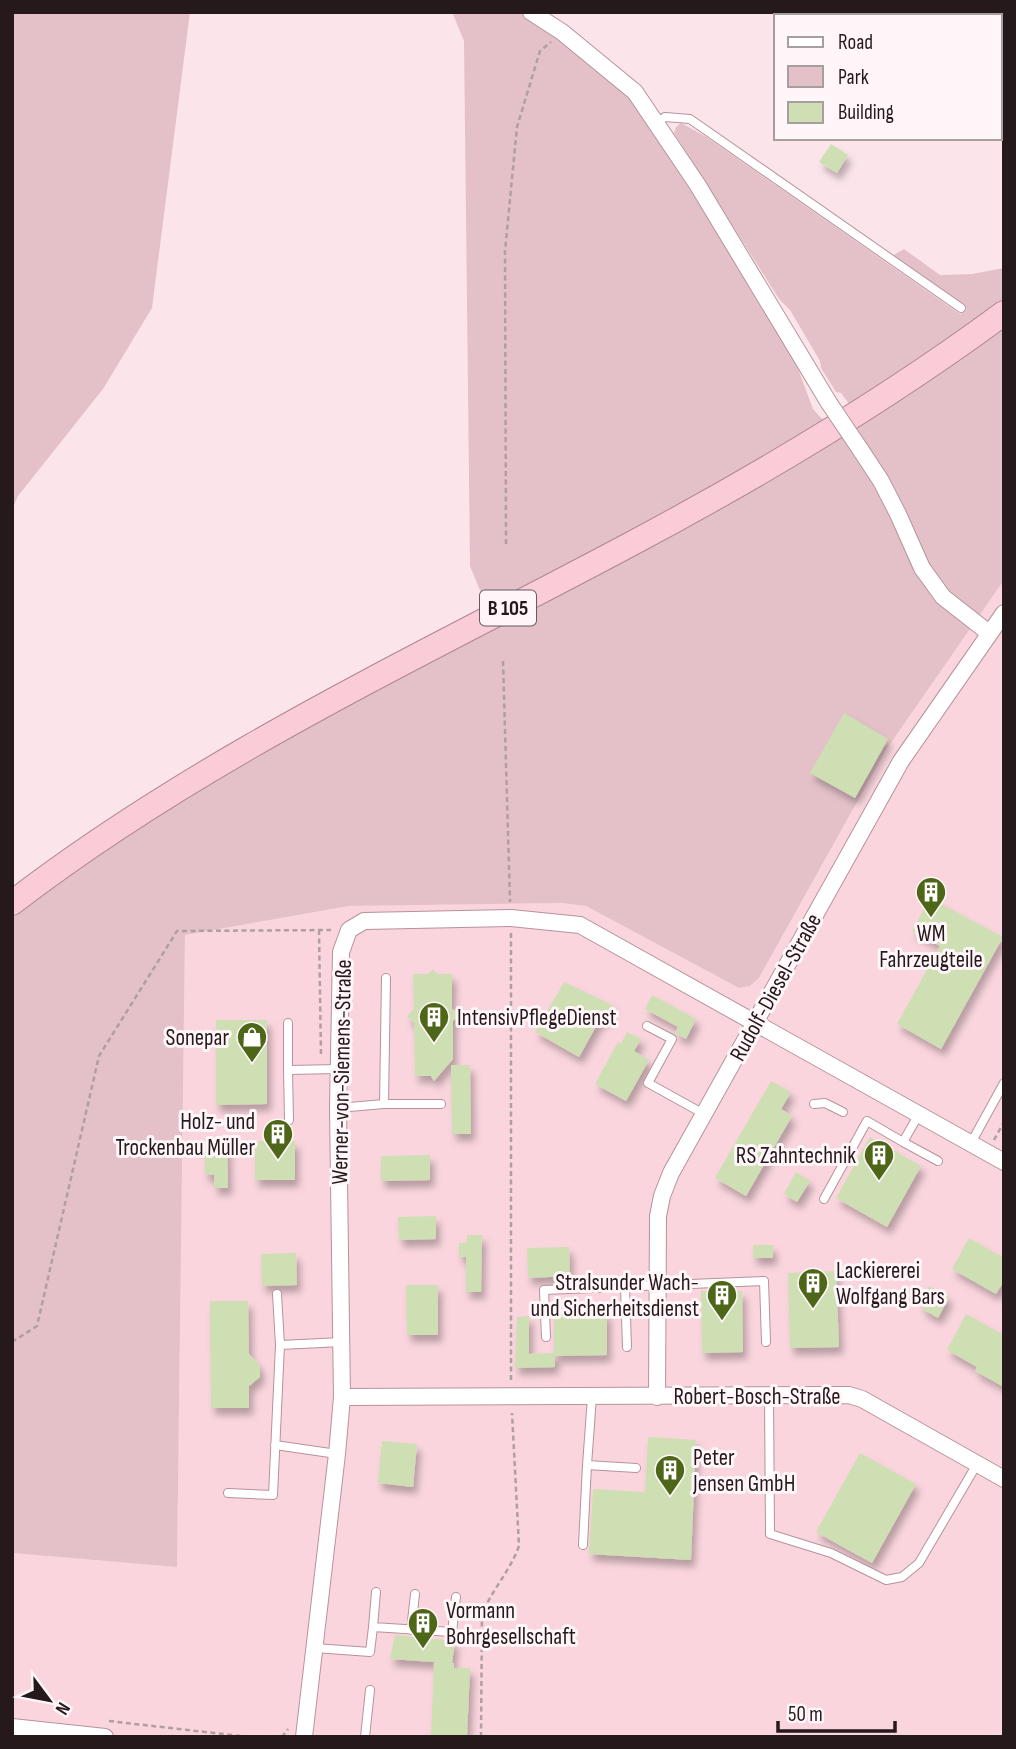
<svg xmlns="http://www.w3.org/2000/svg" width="1016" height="1749" font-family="'Sofia Sans Condensed',sans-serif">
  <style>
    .built { fill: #fad5dd }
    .green { fill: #e4c1c9 }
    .building { fill: #cedfb4; filter: url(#shadow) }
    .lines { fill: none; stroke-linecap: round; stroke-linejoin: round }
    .service-casing { stroke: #b6939b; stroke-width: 10 }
    .minor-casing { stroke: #b6939b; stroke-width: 18 }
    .trunk-casing { stroke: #ae868f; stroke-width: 26 }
    .path { stroke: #b19ea2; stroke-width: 2.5; stroke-dasharray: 5 3.5; stroke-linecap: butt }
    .service { stroke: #fff; stroke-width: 8 }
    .minor { stroke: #fff; stroke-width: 16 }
    .trunk { stroke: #faccd7; stroke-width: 24 }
    .minor-bridge-casing { stroke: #b6939b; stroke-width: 18; stroke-linecap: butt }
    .minor-bridge { stroke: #fff; stroke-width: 16 }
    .labels { text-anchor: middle; stroke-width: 6; stroke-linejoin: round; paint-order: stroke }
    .shield { fill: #fef6f8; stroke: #675b5e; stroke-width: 2 }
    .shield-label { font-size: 21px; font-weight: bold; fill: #26191c }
    .poi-label { font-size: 23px; fill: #26191c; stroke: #fef6f8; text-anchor: start }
    .street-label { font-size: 23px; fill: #26191c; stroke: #fef6f8 }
  </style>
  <defs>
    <filter id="shadow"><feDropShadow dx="4" dy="7" stdDeviation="3.5" flood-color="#0004"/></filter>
  </defs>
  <rect width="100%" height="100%" fill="#fce5ea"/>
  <path class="built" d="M1004 580V1737H12V1553L177 1567 185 935 349 906 561 903 586 906 739 988 750 986 759 978 886 750Z"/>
  <path class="green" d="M12 12H190L152 308 103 389 18 496 12 510Z
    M452 12H543L630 97 718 233 797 366 813 409 826 423 488 610 470 566 464 41Z
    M681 123 705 136 960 314 967 309 892 256 904 249 940 275 972 274 1004 268V304L852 408 841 393 836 392 821 368 820 361 790 310 779 299 674 133 676 127Z
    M1004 326V580L886 750 759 978 750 986 739 988 586 906 561 903 349 906 185 935 177 1567 12 1553V915L117 840 222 772Z"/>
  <path class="building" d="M831 144 848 155 837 173 819 162Z
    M844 713 888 739 855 798 810 773Z
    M930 898 1003 937 941 1049 897 1024 940 946 912 931Z
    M433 969 437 974H452V1009L460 1014 453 1021V1059L434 1081 431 1076H415L414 1023 407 1016 414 1009 413 974H428Z
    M564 982 612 1005 603 1020 599 1021 579 1057 535 1032Z
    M652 995 696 1019 686 1039 675 1033 678 1027 645 1009Z
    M216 1020H267V1104L216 1105Z
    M627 1032 641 1039 634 1051 649 1060 626 1101 595 1084 618 1042 621 1044Z
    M451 1065H470L471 1134H452Z
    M771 1081 791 1092 781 1109 792 1116 746 1196 715 1178Z
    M213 1137H227L228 1188H214V1175H205V1148H213Z
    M870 1137 921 1166 887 1227 836 1198Z
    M255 1141H295V1180H255Z
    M430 1155V1180L381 1181V1156Z
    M796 1172 810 1181 797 1202 784 1194Z
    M436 1216V1239L399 1240 398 1217Z
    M467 1235H482L481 1292H466V1257H459V1243H467Z
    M969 1238 1004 1258V1281L996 1294 952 1269Z
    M753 1245H773V1258H753Z
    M569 1247 570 1276 528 1278 527 1248Z
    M296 1253 297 1285 262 1286 261 1254Z
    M836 1271 839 1347 790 1348 788 1273Z
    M406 1285H438V1335H407Z
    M929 1286 949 1297 938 1318 922 1309 924 1305 920 1303Z
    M701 1291H742L743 1352 702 1353Z
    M210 1301H248L249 1354 260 1366V1377L249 1386V1408H211Z
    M607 1312V1355L555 1356V1367L515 1368 517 1317 529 1316V1354L554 1353V1313Z
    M966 1314 1004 1335V1387L975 1371 977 1367 947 1350Z
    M648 1437 696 1440 691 1560 589 1554 593 1489 645 1492Z
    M382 1441 417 1444 413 1487 378 1483Z
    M860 1453 916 1484 872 1563 816 1532Z
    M395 1635 455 1641 452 1663H454V1668H470L467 1737H431L434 1662 390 1659Z"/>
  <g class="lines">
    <g class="service-casing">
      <path id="service" d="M656 123 665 117 690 119 961 308
        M288 1023V1070
        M647 1026 672 1039 648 1083 704 1114
        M384 1104 386 978
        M814 1104 825 1103 843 1112
        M338 1108 384 1104H441
        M289 1120 288 1070 339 1069
        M903 1142 938 1161
        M971 1143 1004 1083
        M824 1199 867 1121 903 1142 919 1114
        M625 1287 627 1347
        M546 1337 544 1290 764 1281 766 1342
        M280 1345 342 1342
        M769 1394 770 1534 831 1553 886 1580 902 1577 919 1563 977 1464
        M592 1397 587 1465 636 1468
        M275 1445 337 1454
        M228 1493 273 1495 280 1345 277 1294
        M583 1545 587 1465
        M373 1627 376 1592
        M411 1630 415 1594
        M315 1648 370 1652 373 1627 452 1632 456 1597
        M365 1737 370 1690"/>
    </g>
    <g class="minor-casing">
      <path id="minor" d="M531 12 562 32 635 92 697 184 829 403
        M860 449 881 481 898 514 922 568 943 597 989 633
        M342 1397 849 1395 862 1399 1004 1479
        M657 1397 658 1216 662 1196 671 1173 901 761 1004 613
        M12 1727 105 1737
        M304 1737 337 1454 342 1397 338 1108 341 952 349 930 364 921 511 918 580 925 1004 1162"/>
    </g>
    <g class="trunk-casing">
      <path id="trunk" d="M12 903C202 757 419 657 629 545 759 476 885 401 1004 313"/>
    </g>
    <path class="path" d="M506 544 505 251 517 127 540 51 551 42
      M503 661 510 902
      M319 930 321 1056
      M511 933V1382
      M994 1140 1004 1122
      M12 1342 37 1326 99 1056 177 931 331 930
      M109 1721 249 1737
      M282 1737 288 1729
      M481 1737 482 1614C492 1590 510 1571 519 1546L512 1413"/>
    <use href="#service" class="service"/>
    <use href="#minor" class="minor"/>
    <use href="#trunk" class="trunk"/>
    <g class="minor-bridge-casing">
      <path id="minor-bridge" d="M829 403 860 449"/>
    </g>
    <use href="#minor-bridge" class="minor-bridge"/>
  </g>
  <defs>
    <g id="building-pin" transform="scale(1.575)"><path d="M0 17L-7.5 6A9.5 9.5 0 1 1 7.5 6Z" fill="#4e6617" stroke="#fef6f8"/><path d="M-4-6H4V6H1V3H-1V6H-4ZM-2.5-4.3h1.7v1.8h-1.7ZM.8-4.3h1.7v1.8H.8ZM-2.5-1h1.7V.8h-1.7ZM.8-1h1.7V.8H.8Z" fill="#fff"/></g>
    <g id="shop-pin" transform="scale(1.575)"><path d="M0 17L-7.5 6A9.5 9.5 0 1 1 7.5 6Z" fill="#4e6617" stroke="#fef6f8"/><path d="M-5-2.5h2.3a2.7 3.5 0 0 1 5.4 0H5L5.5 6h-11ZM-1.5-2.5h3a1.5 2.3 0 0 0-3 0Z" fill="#fff"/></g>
  </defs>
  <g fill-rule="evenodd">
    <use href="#building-pin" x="931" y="892"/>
    <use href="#building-pin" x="434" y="1017"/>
    <use href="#shop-pin" x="252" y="1037"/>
    <use href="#building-pin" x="278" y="1134"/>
    <use href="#building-pin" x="879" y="1155"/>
    <use href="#building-pin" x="813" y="1283"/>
    <use href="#building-pin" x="722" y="1295"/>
    <use href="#building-pin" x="670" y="1470"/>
    <use href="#building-pin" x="423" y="1623"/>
  </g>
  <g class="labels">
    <rect class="shield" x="480" y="590.5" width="56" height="35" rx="5"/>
    <g class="shield-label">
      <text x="508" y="615">B 105</text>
    </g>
    <g class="poi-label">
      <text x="931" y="941" text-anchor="middle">WM<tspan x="931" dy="26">Fahrzeugteile</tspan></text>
      <text x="457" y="1025">IntensivPflegeDienst</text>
      <text x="229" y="1045" text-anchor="end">Sonepar</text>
      <text x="255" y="1129" text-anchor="end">Holz- und<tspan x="255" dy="26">Trockenbau Müller</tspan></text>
      <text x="856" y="1163" text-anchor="end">RS Zahntechnik</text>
      <text x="836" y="1278">Lackiererei<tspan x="836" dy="26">Wolfgang Bars</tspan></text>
      <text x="699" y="1290" text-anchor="end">Stralsunder Wach-<tspan x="699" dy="26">und Sicherheitsdienst</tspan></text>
      <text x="693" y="1465">Peter<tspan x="693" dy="26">Jensen GmbH</tspan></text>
      <text x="446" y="1618">Vormann<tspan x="446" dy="26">Bohrgesellschaft</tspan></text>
    </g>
    <g class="street-label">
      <text transform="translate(775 987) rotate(-61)" y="8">Rudolf-Diesel-Straße</text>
      <text transform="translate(341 1072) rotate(-89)" y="8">Werner-von-Siemens-Straße</text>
      <text x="757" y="1404">Robert-Bosch-Straße</text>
    </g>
  </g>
  <rect width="1016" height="1749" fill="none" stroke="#26191c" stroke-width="28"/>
  <rect x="774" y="14" width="228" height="126" fill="#fef6f8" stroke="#a89ea0" stroke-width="2"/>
  <rect x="788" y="37" width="35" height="10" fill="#ffffff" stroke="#a89ea0" stroke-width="2"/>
  <text x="838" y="49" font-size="21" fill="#26191c">Road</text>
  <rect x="788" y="66" width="35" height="21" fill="#e4c1c9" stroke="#a89ea0" stroke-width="2"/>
  <text x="838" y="84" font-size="21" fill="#26191c">Park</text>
  <rect x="788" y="102" width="35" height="21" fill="#cedfb4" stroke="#a89ea0" stroke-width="2"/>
  <text x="838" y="119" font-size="21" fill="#26191c">Building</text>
  <g transform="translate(49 1700) rotate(122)" stroke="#fef6f8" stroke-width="5" paint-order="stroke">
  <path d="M0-5L12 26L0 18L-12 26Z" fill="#26191c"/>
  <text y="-10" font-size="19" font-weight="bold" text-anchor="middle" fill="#26191c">N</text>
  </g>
  <path d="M778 1721v10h117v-10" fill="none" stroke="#26191c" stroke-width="3.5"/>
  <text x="788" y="1721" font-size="21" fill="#26191c" stroke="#fef6f8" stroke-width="5" paint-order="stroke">50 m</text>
</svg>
